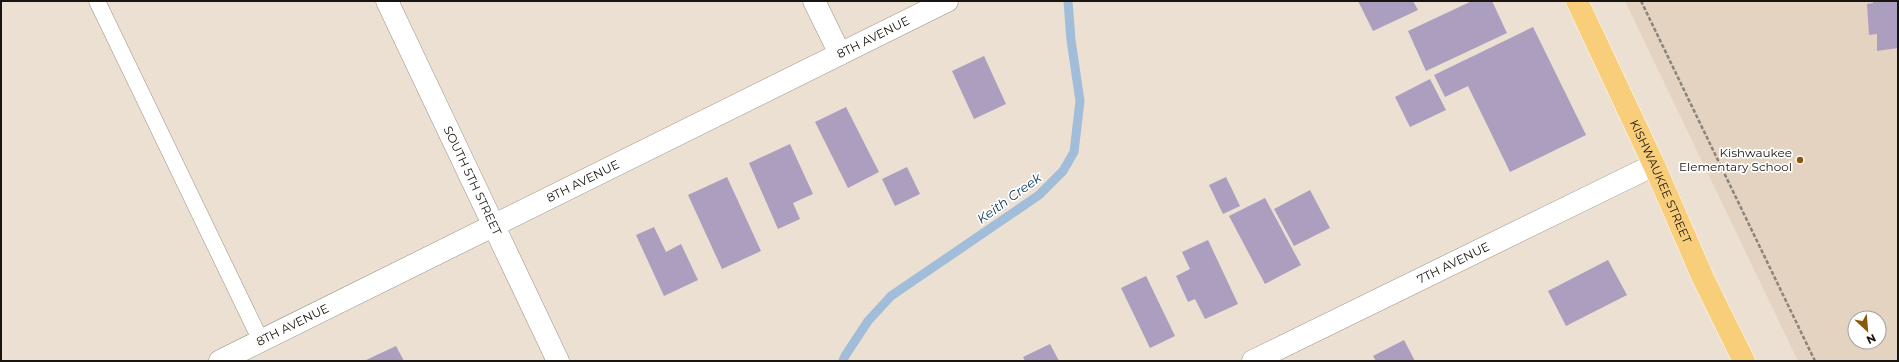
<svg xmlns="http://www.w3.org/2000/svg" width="1899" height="362" font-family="Montserrat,sans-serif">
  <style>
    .built { fill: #e3d3c0; fill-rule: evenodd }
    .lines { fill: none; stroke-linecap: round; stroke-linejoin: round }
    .stream { stroke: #a1bdd9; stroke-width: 9 }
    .building { fill: #ac9ebf }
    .lane-casing { stroke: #9b9184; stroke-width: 17 }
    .street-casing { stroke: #9b9184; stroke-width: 23 }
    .primary-casing { stroke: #fff; stroke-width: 23 }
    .path { stroke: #8b847a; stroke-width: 2.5; stroke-dasharray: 4 2; stroke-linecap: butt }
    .lane { stroke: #fff; stroke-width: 16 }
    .street { stroke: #fff; stroke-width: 22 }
    .primary { stroke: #f8ce7b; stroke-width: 22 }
    .poi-dot { fill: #8d5708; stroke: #fff; stroke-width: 1.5 }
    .labels { text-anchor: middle; stroke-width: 3.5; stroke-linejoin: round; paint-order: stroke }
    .street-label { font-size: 12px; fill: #18140f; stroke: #fff }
    .poi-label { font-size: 12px; fill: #18140f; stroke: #fff; text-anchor: end }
    .water-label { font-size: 13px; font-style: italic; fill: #0a375c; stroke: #fff }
  </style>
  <rect width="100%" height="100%" fill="#ebe0d2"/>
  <path class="built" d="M1625 1H1898V361H1798ZM1855 318H1879V342H1855Z"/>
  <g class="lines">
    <path class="stream" d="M843 361 845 356 868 321 891 296 1039 195 1063 171 1074 152 1080 101 1071 40 1068 1"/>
  </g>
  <path class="building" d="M1358 1H1413L1418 10 1373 31Z
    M1472 1H1492L1507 33 1426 71 1408 31Z
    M1873 1H1898V48L1877 51V34L1869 35 1867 4 1873 3Z
    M1533 27 1586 135 1510 172 1468 86 1445 97 1434 75Z
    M984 56 1006 104 974 119 952 71Z
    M1430 79 1446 110 1410 127 1395 97Z
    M846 107 879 172 848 188 815 122Z
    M790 144 813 194 793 203 800 219 778 229 749 163Z
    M907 167 920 194 895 206 882 179Z
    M727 177 761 251 722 269 688 195Z
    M1226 177 1240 206 1223 214 1209 185Z
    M1310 190 1330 228 1294 246 1274 209Z
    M1265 198 1301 265 1265 284 1229 216Z
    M654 227 666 252 681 244 698 280 664 296 636 235Z
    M1208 240 1238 304 1205 319 1195 299 1188 302 1176 276 1190 269 1182 252Z
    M1608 260 1627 295 1566 326 1548 291Z
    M1146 276 1175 336 1150 348 1121 288Z
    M1404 340 1415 361H1376L1373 356Z
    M1050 344 1059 361H1025L1023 357Z
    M396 346 404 361H364Z"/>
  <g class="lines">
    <g class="lane-casing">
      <path id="lane" d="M97 1 261 341"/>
    </g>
    <g class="street-casing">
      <g id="street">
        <path id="s1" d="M387 1 558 361"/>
        <path d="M814 1 840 54"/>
        <path id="s2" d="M220 361 947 1"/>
        <path id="s3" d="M1253 361 1654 165"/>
      </g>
    </g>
    <g class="primary-casing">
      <g id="primary">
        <path id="s4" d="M1577 1 1654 165 1703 278 1744 361"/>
      </g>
    </g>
    <path class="path" d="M1641 1 1815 361"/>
    <use href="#lane" class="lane"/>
    <use href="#street" class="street"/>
    <use href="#primary" class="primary"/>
  </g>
  <circle class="poi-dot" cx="1800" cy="160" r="4"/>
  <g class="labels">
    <g class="street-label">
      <text dy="4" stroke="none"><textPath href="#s2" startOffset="729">8TH AVENUE</textPath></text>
      <text dy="4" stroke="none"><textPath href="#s1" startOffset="199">SOUTH 5TH STREET</textPath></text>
      <text dy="4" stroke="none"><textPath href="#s4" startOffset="199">KISHWAUKEE STREET</textPath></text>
      <text dy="4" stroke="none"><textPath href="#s2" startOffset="405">8TH AVENUE</textPath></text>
      <text dy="4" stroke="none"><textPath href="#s3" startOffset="223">7TH AVENUE</textPath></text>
      <text dy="4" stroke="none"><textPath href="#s2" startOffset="81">8TH AVENUE</textPath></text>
    </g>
    <g class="poi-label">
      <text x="1792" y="157">Kishwaukee<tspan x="1792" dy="14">Elementary School</tspan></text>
    </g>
    <g class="water-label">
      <text transform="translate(1009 198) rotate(-36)" y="5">Keith Creek</text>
    </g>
  </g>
  <rect width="1899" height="362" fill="none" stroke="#18140f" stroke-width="4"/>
  <g transform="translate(1867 330) rotate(154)"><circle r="19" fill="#ffffff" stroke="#a3a19f"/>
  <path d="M0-3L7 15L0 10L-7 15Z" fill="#8d5708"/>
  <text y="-6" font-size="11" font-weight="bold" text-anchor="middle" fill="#18140f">N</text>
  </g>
</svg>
